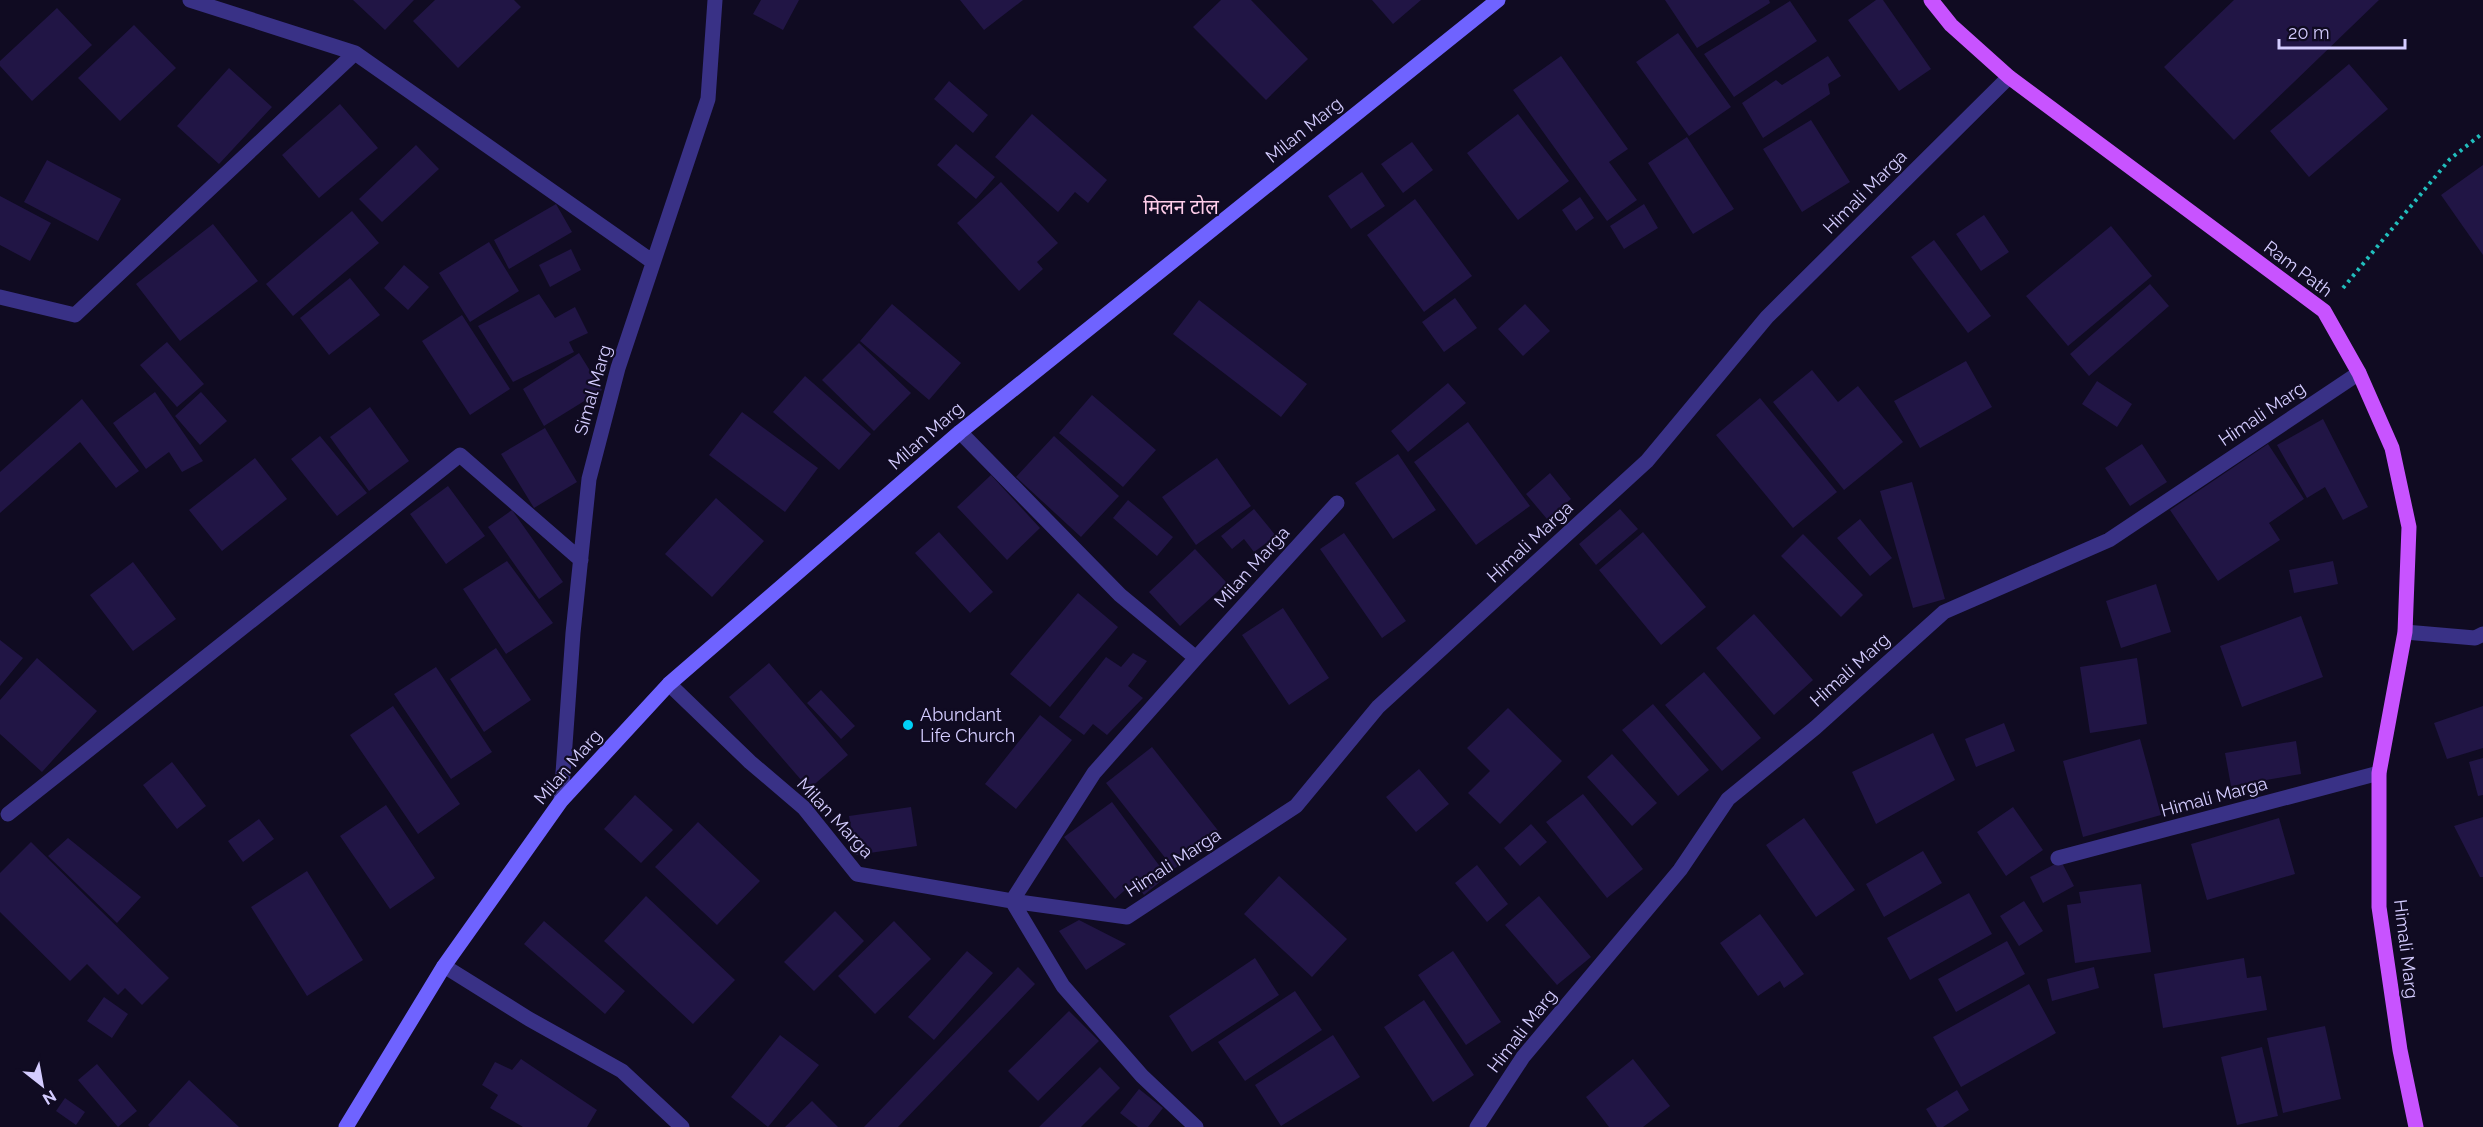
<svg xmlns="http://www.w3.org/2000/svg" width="2483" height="1127" font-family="Raleway,'Noto Sans Devanagari',sans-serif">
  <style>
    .building { fill: #211545 }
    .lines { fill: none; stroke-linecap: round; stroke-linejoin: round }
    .path { stroke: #21bebd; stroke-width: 4; stroke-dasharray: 3 4.5; stroke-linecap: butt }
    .street { stroke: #393186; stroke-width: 15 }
    .secondary { stroke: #6f63ff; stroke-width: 15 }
    .primary { stroke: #c853ff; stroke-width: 15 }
    .poi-dot { fill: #00d0f7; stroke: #100b22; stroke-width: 2 }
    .labels { text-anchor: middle; stroke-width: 4.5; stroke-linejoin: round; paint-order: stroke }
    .street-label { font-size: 18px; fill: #d4ccff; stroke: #100b22 }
    .poi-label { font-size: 18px; fill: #d4ccff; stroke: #100b22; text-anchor: start }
    .neighbourhood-label { font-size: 20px; fill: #ffceea; stroke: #100b22 }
  </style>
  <rect width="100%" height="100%" fill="#100b22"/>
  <path class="building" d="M353 0H414L385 30Z
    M435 0H514L521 7 458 68 413 21Z
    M761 0H799L783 30 753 14Z
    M960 0H1023L984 30Z
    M1221 0H1251L1308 59 1266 100 1193 27Z
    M1372 0H1421L1393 24Z
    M1665 0H1769L1770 3 1697 48Z
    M1876 0H1883L1931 69 1899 91 1848 20Z
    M2234 0H2379L2234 140 2164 67Z
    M1790 1 1817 41 1734 97 1704 54Z
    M57 8 92 45 32 101 0 66V61Z
    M134 25 176 68 120 121 78 78Z
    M1678 33 1731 107 1689 136 1636 62Z
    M1561 56 1628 149 1609 162 1637 200 1607 221 1513 90Z
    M1828 56 1841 76 1828 84 1830 94 1763 138 1742 103 1776 80 1782 85Z
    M2349 64 2388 109 2309 177 2270 131Z
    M229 68 272 107 219 164 177 126Z
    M949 81 988 115 973 133 934 99Z
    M340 104 378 148 319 198 282 155Z
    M1032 114 1107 180 1088 203 1075 192 1058 212 995 157Z
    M1518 114 1569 181 1518 220 1467 153Z
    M1811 120 1850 182 1802 212 1763 149Z
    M1687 137 1734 209 1693 234 1648 163Z
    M1412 142 1433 170 1403 193 1381 164Z
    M956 144 995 177 976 199 937 165Z
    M416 145 439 169 382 222 359 199Z
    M47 160 121 199 98 241 24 202Z
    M2483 165V255L2441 195Z
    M1362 172 1385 206 1351 229 1328 196Z
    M1001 182 1058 243 1037 262 1043 269 1019 291 957 223Z
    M0 196 51 223 30 261 0 245Z
    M1580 197 1594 218 1576 231 1562 210Z
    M1415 199 1472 276 1424 312 1367 235Z
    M556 204 572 232 509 269 494 240Z
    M1644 204 1658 228 1624 249 1610 226Z
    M352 211 379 243 293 316 266 284Z
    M1984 215 2009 252 1981 271 1956 234Z
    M213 224 258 281 180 341 136 284Z
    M2111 226 2152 276 2068 346 2026 296Z
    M1934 240 1991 316 1968 333 1911 257Z
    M489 242 519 291 470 322 439 273Z
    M571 249 581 270 550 287 539 265Z
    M404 265 429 287 408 310 384 288Z
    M350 278 380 315 329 355 300 318Z
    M2150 284 2169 306 2089 376 2070 354Z
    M539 294 555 318 575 307 588 333 569 342 574 352 513 382 478 326Z
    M1455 298 1477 328 1444 352 1422 322Z
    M1199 300 1307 384 1281 417 1173 334Z
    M892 304 961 363 929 400 860 341Z
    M1525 304 1550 331 1523 356 1498 329Z
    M462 315 510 389 470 415 422 341Z
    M167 342 204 384 177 407 140 365Z
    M859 343 911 393 874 431 822 380Z
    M579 353 602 390 544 426 523 389Z
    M1966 361 1992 407 1920 448 1894 401Z
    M1812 370 1838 402 1858 386 1903 442 1844 490 1773 402Z
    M805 376 871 434 839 470 773 412Z
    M2097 381 2132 404 2117 427 2082 404Z
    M1448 383 1466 403 1408 452 1391 431Z
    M155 392 203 461 182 472 169 452 146 469 113 423Z
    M201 392 227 421 200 445 175 416Z
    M1092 395 1156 450 1123 487 1059 433Z
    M1760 398 1837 492 1793 528 1716 435Z
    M82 399 139 471 116 488 80 442 0 513V472Z
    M370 407 409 461 369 491 330 437Z
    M742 412 818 468 785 512 709 455Z
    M2323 419 2368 507 2343 520 2325 487 2307 498 2277 445Z
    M1468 422 1530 506 1476 545 1414 462Z
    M545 428 577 482 534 508 501 454Z
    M320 436 367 493 337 516 291 459Z
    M1054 436 1119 496 1081 537 1016 477Z
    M2142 444 2167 482 2130 506 2105 468Z
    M2268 444 2304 499 2269 523 2280 540 2218 581 2170 510Z
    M1398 454 1436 510 1393 539 1355 483Z
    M255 458 287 499 222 551 189 510Z
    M1217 458 1251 506 1196 545 1162 497Z
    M1550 473 1571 499 1547 519 1526 494Z
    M991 475 1040 528 1007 560 957 507Z
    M1912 482 1945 599 1913 608 1880 491Z
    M448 486 485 536 446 564 410 514Z
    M716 498 764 541 712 597 665 554Z
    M1128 500 1173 537 1157 556 1113 518Z
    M1254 509 1276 536 1254 552 1244 539 1232 549 1221 536Z
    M1620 509 1638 529 1596 565 1579 544Z
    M512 510 563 582 539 599 488 527Z
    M1860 519 1892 558 1870 576 1837 538Z
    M939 532 993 592 970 613 915 553Z
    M1643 532 1706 607 1661 645 1599 570Z
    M1344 533 1406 621 1382 638 1320 549Z
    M1803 534 1863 595 1841 617 1781 556Z
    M1195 549 1227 583 1180 626 1149 592Z
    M507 561 553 623 506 654 463 589Z
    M2333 561 2338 584 2294 593 2289 570Z
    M133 562 176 619 133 651 90 595Z
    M2156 584 2171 632 2121 648 2106 601Z
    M1078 593 1118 627 1050 707 1010 674Z
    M1283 608 1329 678 1289 705 1242 635Z
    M1754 614 1813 680 1774 715 1716 648Z
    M2301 616 2323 677 2242 707 2220 646Z
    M0 640 23 658 0 686Z
    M496 648 531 700 484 732 450 679Z
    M1133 653 1147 661 1128 686 1143 698 1107 735 1093 724 1084 735 1059 717 1106 657 1121 667Z
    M37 658 97 711 42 772 0 734V700Z
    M2137 658 2147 724 2090 733 2080 667Z
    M769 663 848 755 809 789 729 697Z
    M436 667 492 752 451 779 394 694Z
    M1704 672 1761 738 1722 771 1665 705Z
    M821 690 855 726 841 739 807 703Z
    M1653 704 1709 770 1678 796 1622 730Z
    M393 706 460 804 418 834 350 735Z
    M2483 706V748L2447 759 2434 723Z
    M1508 708 1562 761 1500 824 1468 793 1490 771 1467 748Z
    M1040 715 1072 740 1016 809 985 784Z
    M2004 723 2015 751 1976 767 1965 739Z
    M1933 733 1955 780 1876 824 1852 772Z
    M2140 739 2161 815 2083 837 2063 761Z
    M2296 741 2301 774 2231 786 2225 753Z
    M1152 747 1220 833 1174 869 1106 783Z
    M1612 754 1657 803 1632 826 1587 777Z
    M2483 758V795L2478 796 2469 762Z
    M172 762 206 806 177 829 143 785Z
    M1419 769 1449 804 1416 832 1386 797Z
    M1583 794 1643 869 1607 898 1546 822Z
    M635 795 673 830 641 863 604 829Z
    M1112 802 1167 876 1144 895 1134 882 1115 899 1064 837Z
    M386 805 435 878 390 909 340 836Z
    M911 807 917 846 856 855 849 816Z
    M2013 807 2043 850 2006 876 1977 832Z
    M2483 817V877H2480L2454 826Z
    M1804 818 1855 890 1816 917 1766 845Z
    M2279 818 2295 874 2207 900 2191 844Z
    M259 819 274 839 243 862 228 841Z
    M698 822 760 881 717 925 655 867Z
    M1531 824 1547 842 1520 866 1504 848Z
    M68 838 141 897 117 923 48 856Z
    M31 842 169 978 142 1005 125 988 118 995 87 964 70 981 0 912V873Z
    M1923 851 1942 883 1884 917 1866 884Z
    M2061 861 2074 886 2043 903 2030 877Z
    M1477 865 1508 904 1487 922 1455 883Z
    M307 871 363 960 307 996 251 907Z
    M1279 876 1347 939 1312 977 1244 914Z
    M2141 884 2151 952 2075 963 2067 905 2081 903 2079 892Z
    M1969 893 1992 934 1910 980 1887 938Z
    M646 896 735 980 693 1024 604 941Z
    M1539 896 1591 957 1557 985 1505 925Z
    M2024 901 2043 931 2019 946 2000 916Z
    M835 911 864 941 814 991 784 962Z
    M1760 914 1804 974 1784 988 1780 981 1758 996 1720 943Z
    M1079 920 1126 944 1086 970 1059 931Z
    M544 921 625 991 605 1014 524 944Z
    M894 921 931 959 875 1014 838 976Z
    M2007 941 2025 974 1956 1012 1938 979Z
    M967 951 993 973 934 1040 908 1017Z
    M1453 951 1501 1022 1466 1045 1418 975Z
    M1255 958 1279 995 1192 1052 1169 1016Z
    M2244 958 2247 978 2261 976 2267 1010 2163 1028 2154 974Z
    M1018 967 1035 984 898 1127H864Z
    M2094 967 2099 988 2052 1001 2047 979Z
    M2029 984 2056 1033 1961 1087 1933 1037Z
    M1295 991 1322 1030 1245 1081 1218 1042Z
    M104 997 128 1014 112 1038 87 1021Z
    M1424 1000 1474 1075 1433 1102 1384 1027Z
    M1069 1011 1099 1041 1038 1101 1008 1071Z
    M2325 1026 2341 1099 2283 1113 2267 1038Z
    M780 1035 819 1065 768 1127 731 1097Z
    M1333 1035 1360 1077 1281 1126 1255 1085Z
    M2262 1047 2278 1116 2237 1125 2221 1057Z
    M521 1059 597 1110 587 1127H523L490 1108 498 1095 482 1085 495 1062 512 1070Z
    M1633 1059 1670 1106 1643 1127H1609L1586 1097Z
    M97 1064 137 1111 118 1127 78 1080Z
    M1100 1067 1120 1088 1081 1127H1039Z
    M189 1080 239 1127H150L148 1125Z
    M1139 1089 1163 1108 1148 1127H1138L1120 1113Z
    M1957 1090 1969 1110 1943 1127H1937L1926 1109Z
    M65 1098 85 1112 76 1125 56 1111Z
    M812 1101 838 1127H785Z"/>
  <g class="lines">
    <path class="path" d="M2343 288 2450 159 2483 133"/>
    <path class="street" d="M190 0 355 53 653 262
      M0 297 75 315 355 53
      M960 432 1120 595 1196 658 1337 503
      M2405 632 2475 638 2483 634
      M1196 658 1094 773 1012 901 1127 917 1296 806 1378 707 1647 461 1767 317 2009 77
      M669 684 750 762 804 808 857 874 1012 901 1063 986 1142 1076 1196 1127
      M561 801 573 633 589 479 618 368 708 99 715 0
      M8 814 460 455 581 560
      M2058 858 2379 773
      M444 966 529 1019 622 1071 682 1127
      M1477 1127 1523 1057 1680 870 1728 799 1815 728 1944 612 2109 540 2359 373"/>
    <path class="secondary" d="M346 1127 444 966 561 801 669 684 960 432 1498 0"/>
    <path class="primary" d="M1931 0 1951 25 2009 77 2324 311 2359 373 2392 448 2409 527 2405 632 2379 773V907L2400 1050 2416 1127"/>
  </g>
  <circle class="poi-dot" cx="908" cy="725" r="6"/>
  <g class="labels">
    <g class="street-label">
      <text transform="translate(1304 130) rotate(-39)" y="6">Milan Marg</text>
      <text transform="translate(1865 192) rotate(-45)" y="6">Himali Marga</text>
      <text transform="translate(2298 269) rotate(37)" y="6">Ram Path</text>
      <text transform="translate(593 390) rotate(-74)" y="6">Simal Marg</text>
      <text transform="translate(2262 414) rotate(-34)" y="6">Himali Marg</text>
      <text transform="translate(926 436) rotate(-41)" y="6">Milan Marg</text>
      <text transform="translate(1530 542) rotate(-43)" y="6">Himali Marga</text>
      <text transform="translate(1252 567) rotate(-48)" y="6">Milan Marga</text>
      <text transform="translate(1850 670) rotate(-42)" y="6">Himali Marg</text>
      <text transform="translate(568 767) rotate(-49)" y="6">Milan Marg</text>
      <text transform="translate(2214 797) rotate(-15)" y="6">Himali Marga</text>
      <text transform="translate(835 818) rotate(47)" y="6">Milan Marga</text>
      <text transform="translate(1173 863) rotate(-33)" y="6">Himali Marga</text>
      <text transform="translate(2406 949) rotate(83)" y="6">Himali Marg</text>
      <text transform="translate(1522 1031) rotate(-52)" y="6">Himali Marg</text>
    </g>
    <g class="poi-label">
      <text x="920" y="721">Abundant<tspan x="920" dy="21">Life Church</tspan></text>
    </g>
    <g class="neighbourhood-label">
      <text x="1181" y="214">मिलन टोल</text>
    </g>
  </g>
  <g transform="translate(42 1085) rotate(149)" stroke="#100b22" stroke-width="4.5" paint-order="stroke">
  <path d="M0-4.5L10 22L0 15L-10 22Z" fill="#d4ccff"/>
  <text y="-9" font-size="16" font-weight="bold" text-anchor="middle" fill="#d4ccff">N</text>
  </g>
  <path d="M2279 39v9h126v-9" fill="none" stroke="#d4ccff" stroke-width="3"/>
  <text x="2288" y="39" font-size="18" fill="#d4ccff" stroke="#100b22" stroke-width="4.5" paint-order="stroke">20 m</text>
</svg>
